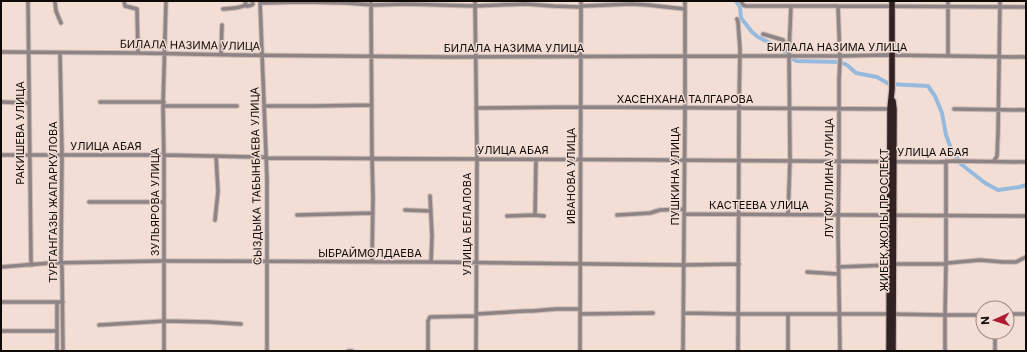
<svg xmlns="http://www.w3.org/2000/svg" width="1027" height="352" font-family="Inter,sans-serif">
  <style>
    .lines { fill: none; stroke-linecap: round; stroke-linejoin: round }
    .river { stroke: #96bade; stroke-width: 4 }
    .minor-casing { stroke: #cebcb4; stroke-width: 5.5 }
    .highway-casing { stroke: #cebcb4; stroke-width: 8 }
    .minor { stroke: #8e8486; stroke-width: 3.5 }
    .highway { stroke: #312123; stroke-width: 5.5 }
    .labels { text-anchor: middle; stroke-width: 3; stroke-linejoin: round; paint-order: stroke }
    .street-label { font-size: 11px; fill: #100a07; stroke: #f2ded5 }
  </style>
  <rect width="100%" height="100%" fill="#f2ded5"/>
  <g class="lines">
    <path class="river" d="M736 1 740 7 741 18 752 32 758 37 776 46 788 54
      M792 58 796 61 840 62 847 65 856 73 877 77 889 84 928 86 935 96 942 113 946 135 952 151 961 164 985 183 998 190 1020 187 1026 185"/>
    <g class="minor-casing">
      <path id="minor" d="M28 1 31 261 32 265
        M124 1 125 6 137 9 138 53
        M371 1 372 158 373 197 372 262
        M475 1 477 159 476 351
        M741 1 743 5 746 6H838L1026 7
        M55 2 56 11 61 23
        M260 2 267 179V351
        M260 3 303 2 347 3 373 5 406 4 475 6 525 4 553 6 580 7 583 6 631 4 648 5 685 9
        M246 4V6C249 6 251 6 253 4L252 1
        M838 6 840 60 839 80V161L838 231 840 351
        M223 9C231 8 238 9 245 5L246 1
        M737 19 738 22 740 49 739 108 738 351
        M763 34 783 40 789 53
        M1 52 138 53 235 55 450 57 739 56H840L884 55 1026 57
        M60 53 62 155 61 258 62 268 63 351
        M221 55 222 25
        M948 56V1
        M1 102 29 103
        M100 102H164
        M163 106H237
        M265 106H314L371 105
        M476 108 581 107 891 109
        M954 109 1026 110
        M1 155H164L262 157 266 158C337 158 408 159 478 159 631 160 784 160 937 162L954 161 1026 162
        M994 161 997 156 998 133 1000 1
        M430 196 432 236 431 262
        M89 202H164
        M405 210 431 211
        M684 214C798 215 912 215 1026 216
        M297 215 373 213
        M535 215 544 216
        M617 215 635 214 650 213 660 210 684 209
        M788 215 790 160 789 52 791 6
        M507 216 535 215 536 160
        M215 220 218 191 216 156
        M894 264H946L948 263 980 260 1003 262H1016L1026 257
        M1 267 50 263 161 261 431 262 684 265 739 264
        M838 267 889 265
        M807 272 838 274
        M1 302H63
        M57 302V351
        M684 313 739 314H889L945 315H983
        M476 314 526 311H532L556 309H580
        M580 314 653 313
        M1007 314H1026
        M99 325 165 321 209 322 241 324
        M1 331H57
        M164 351V162L163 106 166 1
        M348 351H352
        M428 351V321L430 317 476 316
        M580 351 581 1
        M683 351 685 108V1
        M788 351V314
        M945 351V315L946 264V161
        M995 351V332"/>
    </g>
    <g class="highway-casing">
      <path id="highway" d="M889 351 890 109 892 89V1
        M893 351 894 109 893 101"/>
    </g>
    <use href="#minor" class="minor"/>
    <use href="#highway" class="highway"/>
  </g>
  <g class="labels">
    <g class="street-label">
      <text transform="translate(190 45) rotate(1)" y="4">БИЛАЛА НАЗИМА УЛИЦА</text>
      <text x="837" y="51">БИЛАЛА НАЗИМА УЛИЦА</text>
      <text x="514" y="52">БИЛАЛА НАЗИМА УЛИЦА</text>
      <text x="685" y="103">ХАСЕНХАНА ТАЛГАРОВА</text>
      <text transform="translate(20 133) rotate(-90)" y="4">РАКИШЕВА УЛИЦА</text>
      <text x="106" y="150">УЛИЦА АБАЯ</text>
      <text x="513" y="154">УЛИЦА АБАЯ</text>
      <text x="933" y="156">УЛИЦА АБАЯ</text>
      <text transform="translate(256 176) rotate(-91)" y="4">СЫЗДЫКА ТАБЫНБАЕВА УЛИЦА</text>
      <text transform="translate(571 176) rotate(-90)" y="4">ИВАНОВА УЛИЦА</text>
      <text transform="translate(675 176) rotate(-90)" y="4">ПУШКИНА УЛИЦА</text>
      <text transform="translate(829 178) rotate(-90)" y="4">ЛУТФУЛЛИНА УЛИЦА</text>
      <text transform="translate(53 202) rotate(-90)" y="4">ТУРГАНГАЗЫ ЖАПАРКУЛОВА</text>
      <text transform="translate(155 202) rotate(-90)" y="4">ЗУЛЬЯРОВА УЛИЦА</text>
      <text x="759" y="209">КАСТЕЕВА УЛИЦА</text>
      <text transform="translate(884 220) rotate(-90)" y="4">ЖИБЕК ЖОЛЫ ПРОСПЕКТ</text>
      <text transform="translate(467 224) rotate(-90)" y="4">УЛИЦА БЕЛАЛОВА</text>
      <text x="370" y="257">ЫБРАЙМОЛДАЕВА</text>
    </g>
  </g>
  <rect width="1027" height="352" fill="none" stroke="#100a07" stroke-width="4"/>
  <g transform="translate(995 320) rotate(267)"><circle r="19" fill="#f2ded5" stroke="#988983"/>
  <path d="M0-3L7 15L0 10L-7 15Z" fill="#af1b31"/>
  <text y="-6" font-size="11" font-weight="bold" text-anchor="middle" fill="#100a07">N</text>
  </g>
</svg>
